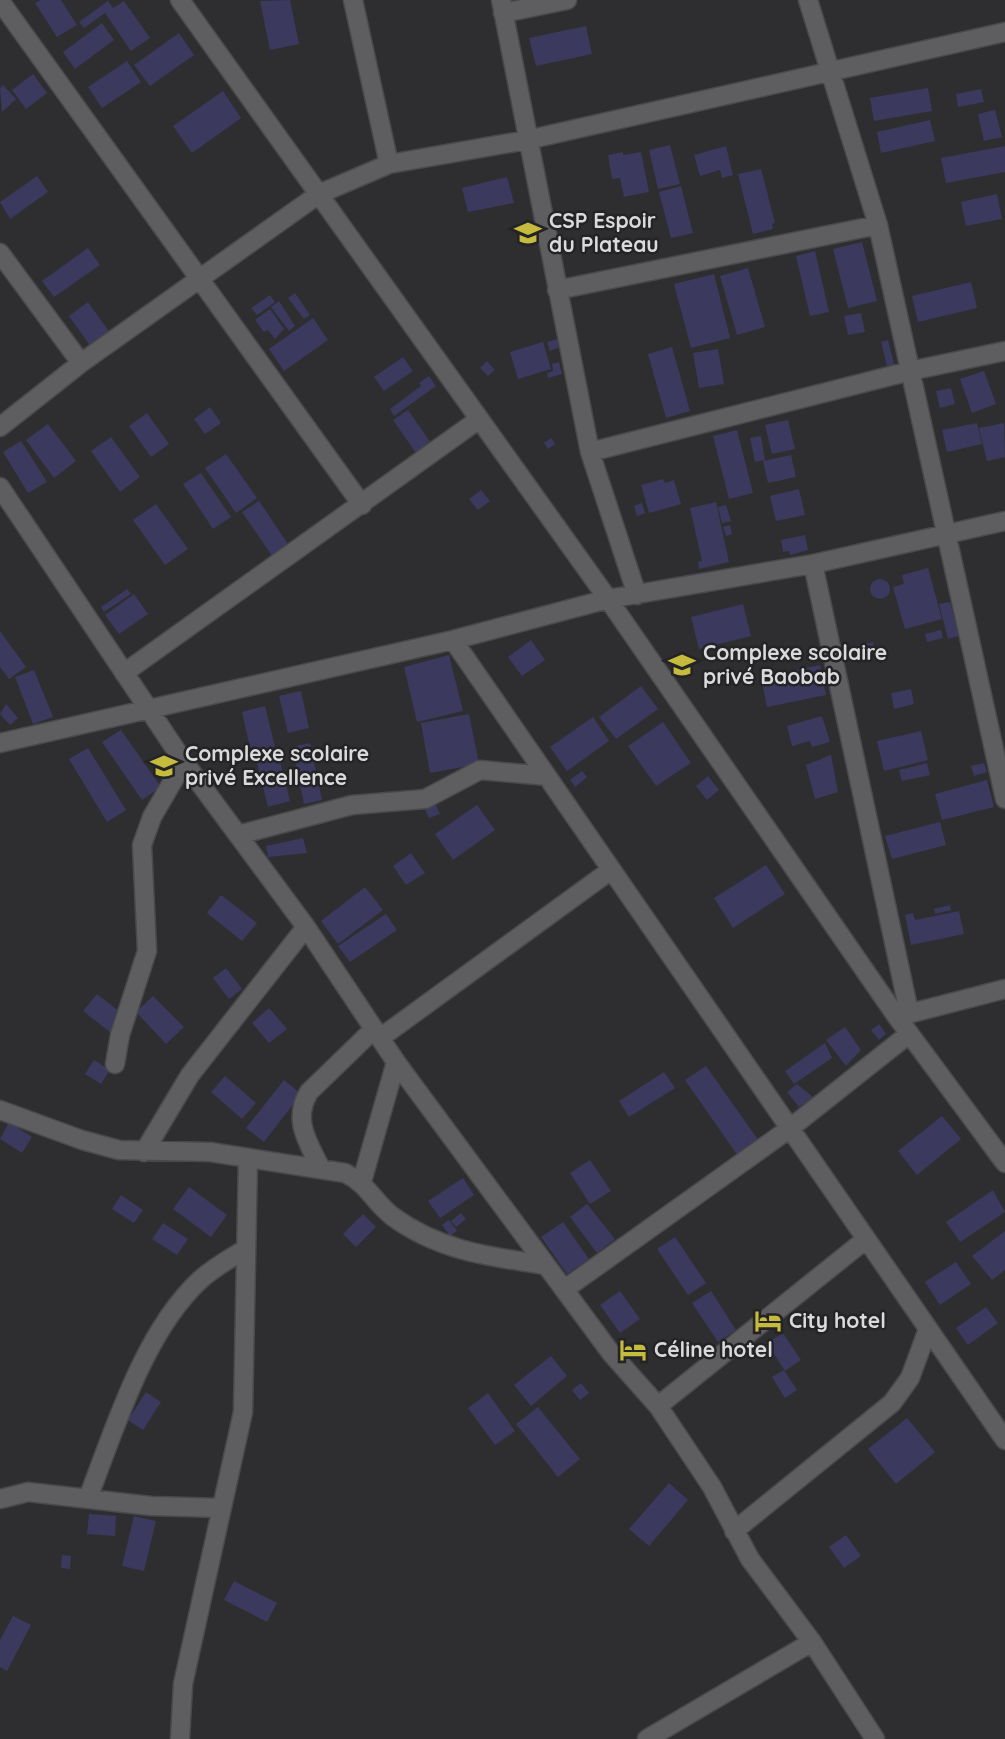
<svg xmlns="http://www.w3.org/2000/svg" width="1005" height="1739" font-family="Quicksand,sans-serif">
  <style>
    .building { fill: #3b395d }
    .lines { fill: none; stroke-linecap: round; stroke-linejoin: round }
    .minor-casing { stroke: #49494c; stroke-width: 21 }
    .minor { stroke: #5e5e61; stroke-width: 18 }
    .labels { text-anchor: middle; stroke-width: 5; stroke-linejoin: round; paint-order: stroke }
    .poi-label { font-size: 21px; font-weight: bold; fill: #dadadc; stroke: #242427; text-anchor: start }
  </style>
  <rect width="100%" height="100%" fill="#2e2e31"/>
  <path class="building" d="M41 0H61L77 25 57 37 35 3Z
    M290 0 299 44 270 50 260 1Z
    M108 1 113 8 124 1 150 38 131 51 105 13 84 28 79 22Z
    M102 23 114 40 75 69 63 52Z
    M586 26 592 54 536 66 529 38Z
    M179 33 194 55 150 86 134 65Z
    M127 61 141 82 102 108 88 87Z
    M33 74 47 93 26 109 12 90Z
    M3 85 16 99 2 112 0 88Z
    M928 88 932 111 874 121 870 98Z
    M981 89 984 102 958 107 956 94Z
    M223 91 241 118 192 153 173 126Z
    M995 110 1002 137 984 141 978 114Z
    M930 120 935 141 881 153 877 132Z
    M670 145 680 184 658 189 649 150Z
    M726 146 733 175 722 178 720 170 700 176 694 155Z
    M1005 146V172L946 183 941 158Z
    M623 152V155L641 152 649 192 624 197 620 178 612 179 608 155Z
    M761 169 775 223 772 224 773 229 753 234 738 174Z
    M37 176 48 192 10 219 0 202Z
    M507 177 514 203 468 212 462 188Z
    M681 186 693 233 671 238 659 192Z
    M997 194 1002 219 966 226 961 202Z
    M862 242 877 301 848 308 833 249Z
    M88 248 100 265 54 297 42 281Z
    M815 251 829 312 810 316 796 256Z
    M748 268 765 327 737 335 720 276Z
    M714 274 730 338 691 348 674 284Z
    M971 282 977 308 918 322 912 296Z
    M295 293 310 315 304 319 288 298Z
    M270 295 275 302 257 315 251 308Z
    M279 301 295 326 289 331 271 307Z
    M88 302 110 333 91 347 69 316Z
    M270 309 284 329 275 339 268 330 264 332 255 320Z
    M861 313 865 332 848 335 844 316Z
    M313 318 328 340 284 371 269 349Z
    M558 339 560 347 550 351 547 342Z
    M888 340 894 364 887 366 881 342Z
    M543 342 551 369 518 379 510 352Z
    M672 347 690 411 666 418 648 354Z
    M718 349 724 384 699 388 693 353Z
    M403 357 413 371 384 391 374 377Z
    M487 361 495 370 488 376 480 368Z
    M559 362 562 374 548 378 547 373 553 371 552 364Z
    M984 371 996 404 972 413 960 379Z
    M429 376 436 386 394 416 390 409 421 386 419 383Z
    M951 388 955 404 940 408 936 391Z
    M210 407 221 423 205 434 194 419Z
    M408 410 431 443 416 453 393 420Z
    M147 413 169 444 151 457 129 426Z
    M788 420 795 449 772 454 765 425Z
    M977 423 982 444 947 452 942 430Z
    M1004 423 1005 457 987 461 979 428Z
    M48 424 76 461 54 478 26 440Z
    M737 430 753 493 729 499 713 436Z
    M761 436 765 460 755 462 750 438Z
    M111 437 140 477 120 492 91 451Z
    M551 438 555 444 548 449 544 443Z
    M21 441 47 482 28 493 3 452Z
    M226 454 257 498 236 513 205 468Z
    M791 455 796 477 768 483 763 461Z
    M201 473 231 517 213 529 183 484Z
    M663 479 665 483 674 480 681 504 649 513 641 485Z
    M799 489 805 515 776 521 770 496Z
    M481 490 490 501 478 510 469 499Z
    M259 501 288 544 272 556 242 512Z
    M716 502 729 562 699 569 698 562 702 561 690 508Z
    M642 503 645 513 637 516 634 506Z
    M156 504 188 549 165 565 133 520Z
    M726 505 731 521 722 523 718 507Z
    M730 525 732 534 726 536 723 527Z
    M805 535 808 550 790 555 789 551 783 552 781 540Z
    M928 568 942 619 905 629 893 587 904 584 902 575Z
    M870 589a10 10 0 1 1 20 0a10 10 0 1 1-20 0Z
    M127 589 131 594 104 612 101 607Z
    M134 594 148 614 119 634 105 615Z
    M950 602 959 636 948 639 939 604Z
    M743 604 751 636 699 649 691 617Z
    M941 630 943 638 927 642 925 634Z
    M0 631 26 667 9 679 0 667Z
    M531 640 545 660 522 676 508 657Z
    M873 642 876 654 858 658 855 646Z
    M851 648 853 658 848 659 846 649Z
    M449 655 463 711 417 722 404 667Z
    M820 665 826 695 767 707 761 677Z
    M34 670 53 717 33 724 15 677Z
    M641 686 658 709 616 739 599 717Z
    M911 689 914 704 894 709 891 693Z
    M301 691 309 728 288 733 279 696Z
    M6 704 18 718 10 725 0 714Z
    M265 706 275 747 251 752 242 712Z
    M469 714 479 764 430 773 421 723Z
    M822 716 830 742 812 747 810 741 792 746 787 726Z
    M593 717 609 741 567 771 550 747Z
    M663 722 691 763 656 786 628 746Z
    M121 730 161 787 142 800 102 742Z
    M921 731 928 760 884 771 877 741Z
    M310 743 322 800 304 804 292 747Z
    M88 748 126 810 107 822 69 759Z
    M831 755 838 792 815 799 806 765Z
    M279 757 290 801 268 807 257 763Z
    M927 763 930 775 902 781 899 770Z
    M984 763 987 772 974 776 971 766Z
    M582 771 587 777 575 787 570 780Z
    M708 776 719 790 707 800 696 786Z
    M987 780 994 807 942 820 935 794Z
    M436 805 440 814 429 818 425 809Z
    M477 805 495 830 453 860 435 834Z
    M940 822 946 845 892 859 885 836Z
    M303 838 307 853 268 857 266 846Z
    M411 853 425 873 406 885 393 866Z
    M766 865 785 894 733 928 714 898Z
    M365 887 383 910 338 944 321 921Z
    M221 895 257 923 242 941 207 913Z
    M950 905 951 910 935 914 934 909Z
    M959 911 964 934 911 945 905 915 913 913 915 920Z
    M386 914 397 930 350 962 338 946Z
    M226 968 242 989 229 999 213 978Z
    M97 994 125 1016 111 1033 83 1011Z
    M153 996 184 1027 166 1044 136 1012Z
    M269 1008 287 1029 269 1043 252 1023Z
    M879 1024 886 1034 879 1040 871 1030Z
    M845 1027 861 1050 846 1066 826 1040Z
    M825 1043 832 1058 794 1084 785 1071Z
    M94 1060 110 1070 101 1084 85 1074Z
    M706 1066 759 1141 738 1156 685 1080Z
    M664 1072 675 1088 629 1117 619 1101Z
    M225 1076 256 1103 242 1119 211 1092Z
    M284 1080 301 1094 264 1142 246 1128Z
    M797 1084 813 1097 799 1107 787 1092Z
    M942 1116 961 1139 917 1175 898 1151Z
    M9 1122 32 1137 22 1153 0 1139Z
    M590 1160 611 1191 590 1204 570 1173Z
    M463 1178 474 1195 440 1218 428 1201Z
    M189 1187 227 1215 211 1237 173 1209Z
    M993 1190 1005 1212 960 1242 946 1222Z
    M121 1195 143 1210 134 1223 112 1209Z
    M587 1204 615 1239 597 1253 570 1217Z
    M461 1213 466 1219 456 1227 451 1221Z
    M363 1214 376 1227 356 1247 343 1234Z
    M449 1220 457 1231 450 1236 442 1225Z
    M563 1222 589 1259 567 1274 541 1237Z
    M163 1223 188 1239 177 1255 152 1239Z
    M1005 1231V1270L992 1280 972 1256Z
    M675 1237 706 1283 688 1295 657 1249Z
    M956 1262 971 1284 940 1305 925 1282Z
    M620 1291 640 1319 620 1333 600 1305Z
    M711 1291 736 1330 718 1342 692 1303Z
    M986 1307 998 1323 968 1345 956 1328Z
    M783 1333 801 1360 785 1371 767 1343Z
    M551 1356 567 1376 531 1406 514 1385Z
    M784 1370 797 1390 785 1398 772 1377Z
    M581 1383 589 1393 580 1400 572 1390Z
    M146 1392 161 1402 143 1430 128 1420Z
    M488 1393 515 1431 495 1445 468 1408Z
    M538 1407 580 1459 558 1477 516 1424Z
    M907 1418 935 1452 896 1484 868 1449Z
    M669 1483 688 1500 649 1546 629 1529Z
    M89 1514 116 1516 115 1536 87 1534Z
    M134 1516 156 1521 144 1571 122 1566Z
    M846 1535 861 1556 844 1568 829 1547Z
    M62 1555 71 1556 70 1569 61 1568Z
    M234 1581 277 1603 267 1622 224 1600Z
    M13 1616 31 1625 7 1671 0 1667V1640Z"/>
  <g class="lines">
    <g class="minor-casing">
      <path id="minor" d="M180 0 608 599 897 1017 1005 1163
        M353 0 389 164
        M501 0 590 452 637 595
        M808 0 878 225 1005 799
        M0 1 362 505
        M503 13 567 0
        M0 253 81 363
        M557 290 878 225
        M0 427 81 363 319 194 389 164 527 140 1005 32
        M590 452 910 371 1005 351
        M0 487 184 762 306 927 396 1062 611 1353 658 1406 712 1487 750 1559 812 1642 875 1739
        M813 564 909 1012
        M453 640 1005 1440
        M124 673 478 420
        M0 743 453 640 608 599 813 564 1005 521
        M238 835 352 805 425 799 480 770 547 776
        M900 1016 1005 989
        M380 1038 611 870
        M115 1064 120 1035 147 951 142 845 152 817 184 762
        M0 1110 82 1140 119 1150 210 1152 345 1173C368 1184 373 1201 392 1216 439 1251 491 1257 546 1265
        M144 1152 190 1075 306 927
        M321 1169C308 1142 292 1120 309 1092L373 1030
        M362 1181 396 1062
        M565 1289 789 1129 909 1034
        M658 1406 865 1240
        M88 1498C115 1428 144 1332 200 1280 213 1268 229 1259 244 1250
        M0 1499 28 1492 151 1506 221 1508
        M734 1531 892 1403 910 1378 928 1329
        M180 1739 183 1684 243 1412 248 1158
        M647 1739 812 1642"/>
    </g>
    <use href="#minor" class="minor"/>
  </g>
  <defs>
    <g id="school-bare" transform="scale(2.1)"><path d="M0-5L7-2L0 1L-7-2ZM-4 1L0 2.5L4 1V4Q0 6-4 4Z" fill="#c5bc3d" stroke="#242427" stroke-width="2.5" paint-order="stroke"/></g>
    <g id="hotel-bare" transform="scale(2.1)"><path d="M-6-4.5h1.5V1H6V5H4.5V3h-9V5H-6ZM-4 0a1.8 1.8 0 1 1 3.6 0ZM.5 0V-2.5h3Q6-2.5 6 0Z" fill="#c5bc3d" stroke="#242427" stroke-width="2.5" paint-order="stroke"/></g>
  </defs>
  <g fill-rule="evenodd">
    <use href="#school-bare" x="528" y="233"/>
    <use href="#school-bare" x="682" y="665"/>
    <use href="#school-bare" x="164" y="766"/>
    <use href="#hotel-bare" x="768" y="1321"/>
    <use href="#hotel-bare" x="633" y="1350"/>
  </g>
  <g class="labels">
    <g class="poi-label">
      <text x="549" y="228">CSP Espoir<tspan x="549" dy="24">du Plateau</tspan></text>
      <text x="703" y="660">Complexe scolaire<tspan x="703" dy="24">privé Baobab</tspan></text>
      <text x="185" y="761">Complexe scolaire<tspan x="185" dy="24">privé Excellence</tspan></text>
      <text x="789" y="1328">City hotel</text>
      <text x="654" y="1357">Céline hotel</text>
    </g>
  </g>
</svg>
